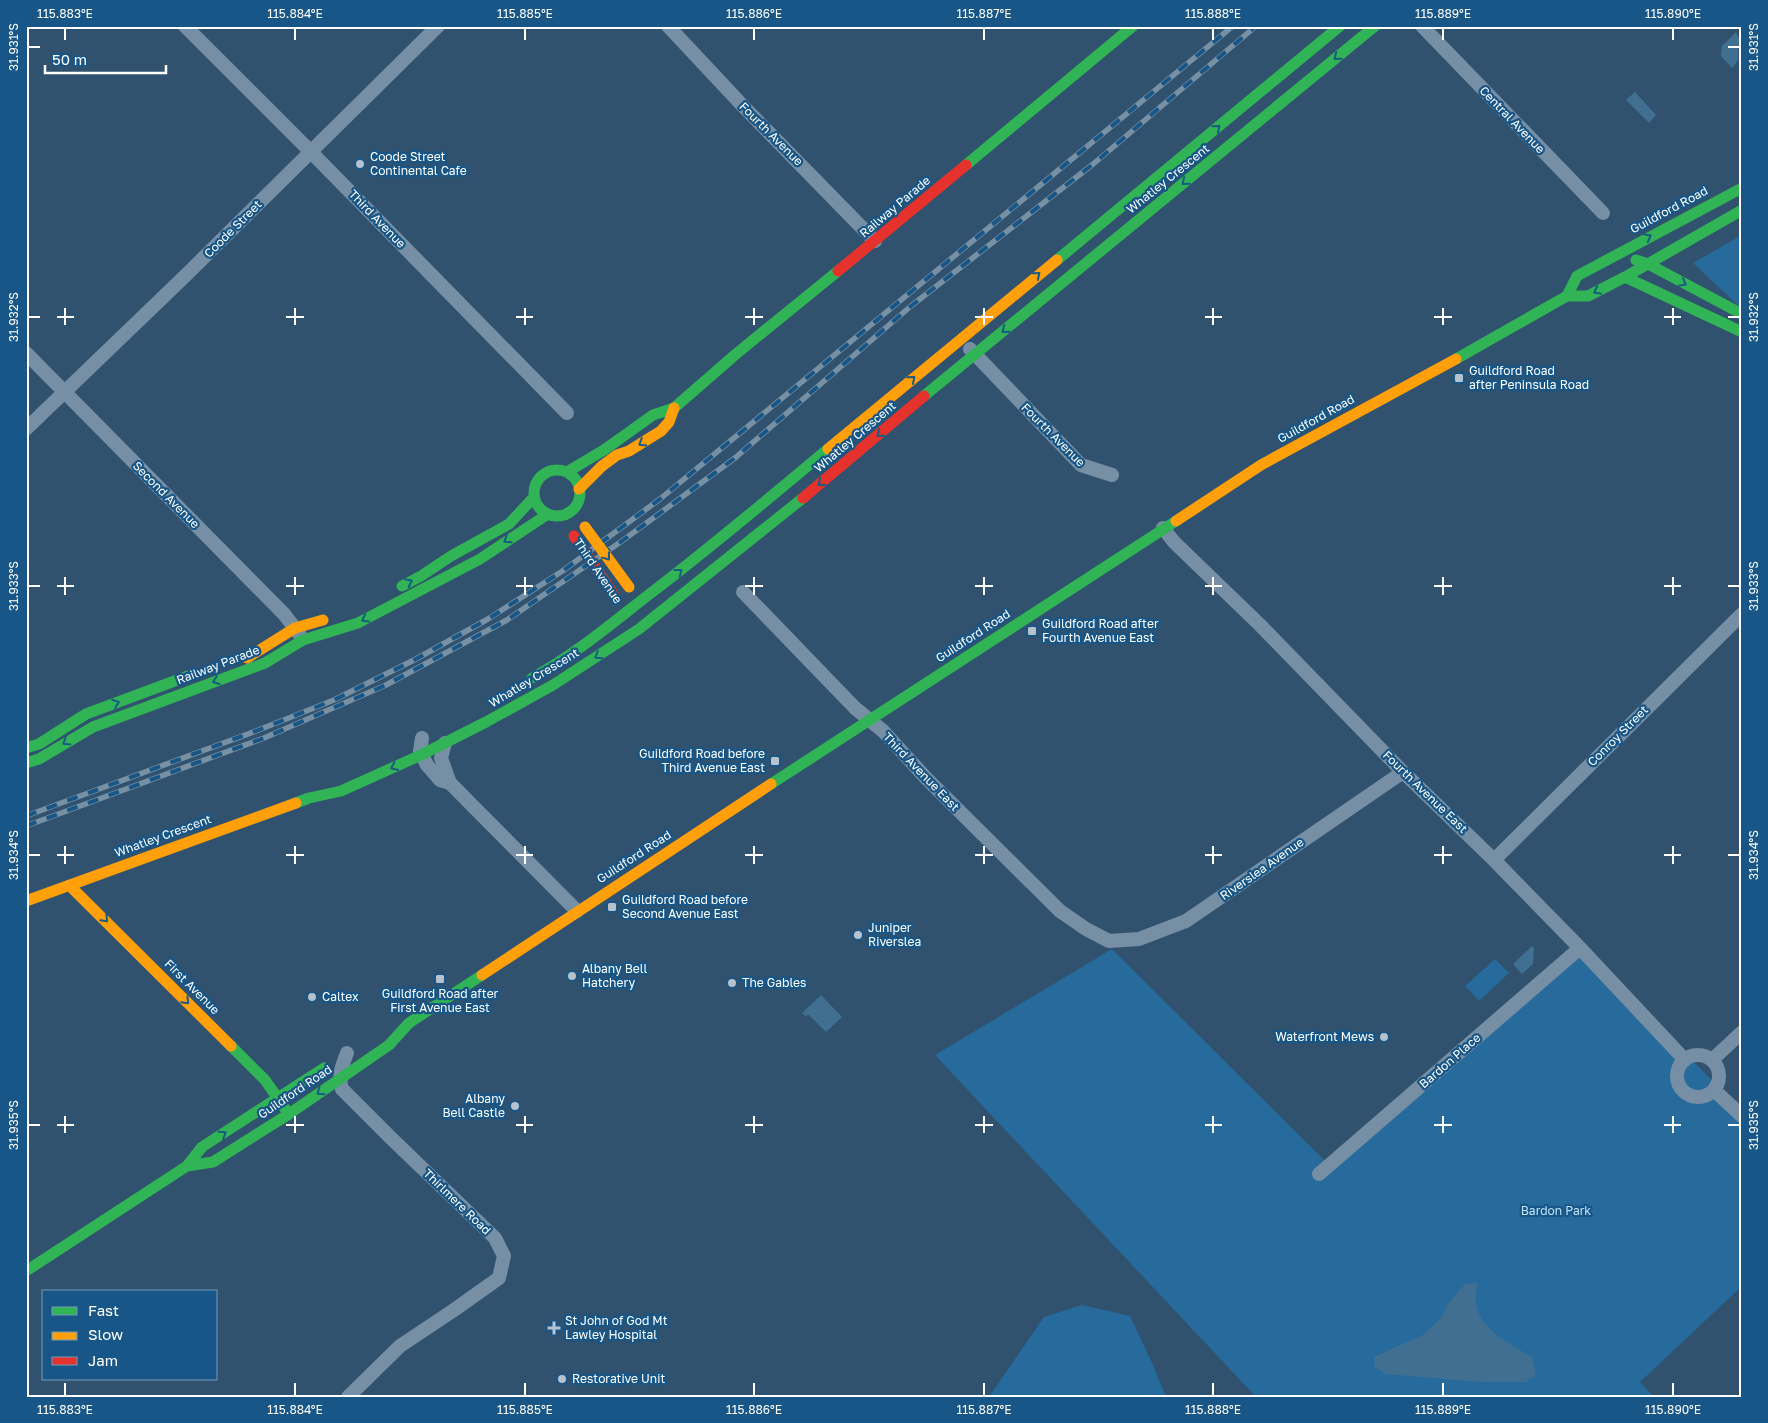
<svg xmlns="http://www.w3.org/2000/svg" width="1768" height="1423" font-family="'Golos Text',sans-serif">
  <style>
    .green { fill: #276b9d }
    .water { fill: #406f91 }
    .lines { fill: none; stroke-linecap: round; stroke-linejoin: round }
    .street { stroke: #778fa4; stroke-width: 14 }
    .fast { stroke: #30b455; stroke-width: 11 }
    .slow { stroke: #ff9f0a; stroke-width: 11 }
    .jam { stroke: #e5322d; stroke-width: 11 }
    .rail-casing { stroke: #7890a3; stroke-width: 5.5 }
    .rail { stroke: #175687; stroke-width: 4; stroke-dasharray: 11; stroke-linecap: butt }
    .slow-bridge { stroke: #ff9f0a; stroke-width: 11 }
    .jam-bridge { stroke: #e5322d; stroke-width: 11 }
    .oneway { stroke: #185b84 }
    .ticks { fill: none; stroke: #fff; stroke-width: 2 }
    .poi-dot { fill: #b7c2cc; stroke: #175687; stroke-width: 2 }
    .labels { text-anchor: middle; stroke-width: 4.5; stroke-linejoin: round; paint-order: stroke }
    .street-label { font-size: 12px; fill: #fff; stroke: #175687 }
    .poi-label { font-size: 12px; fill: #fff; stroke: #175687; text-anchor: start }
    .park-label { font-size: 12px; fill: #c2e3fa; stroke: #175687 }
    .neatline { fill: none; stroke: #fff; stroke-width: 2 }
    .ticks-label { font-size: 12px; text-anchor: middle; fill: #fff }
  </style>
  <rect width="100%" height="100%" fill="#30526e"/>
  <path class="green" d="M1742 235V309L1693 263Z
    M1112 949 1329 1165 1585 951 1742 1111V1286L1640 1382 1654 1397H1256L935 1055Z
    M1495 959 1509 973 1479 1001 1465 986Z
    M1082 1305 1130 1316 1152 1363 1166 1397H989L1044 1317Z"/>
  <path class="water" d="M1736 32 1740 41C1735 54 1744 56 1732 68L1721 56 1722 46Z
    M1635 92 1656 115 1649 123 1626 100Z
    M1532 946 1534 948 1533 964 1522 974 1513 964Z
    M821 995 842 1017 826 1032 809 1015 805 1016 802 1013Z
    M1478 1283C1465 1322 1504 1341 1532 1357L1536 1374 1526 1382H1481L1385 1374 1375 1367 1374 1357 1423 1335 1442 1317 1447 1305 1465 1284Z"/>
  <g class="lines">
    <path class="street" d="M185 26 311 152 567 413
      M668 26 742 105 875 241
      M1422 26 1603 213
      M970 349 1081 465 1112 475
      M26 353 284 614 300 635
      M26 429 185 276 438 26
      M1163 528 1174 542 1260 625 1403 772 1494 860 1580 948 1685 1060
      M743 592 855 708 883 731 926 778 1060 911 1086 929 1109 941 1139 939 1186 921 1403 772
      M422 738 420 751 427 765 440 780 450 783
      M445 743 441 758 450 783 577 911
      M1494 860 1742 614
      M347 1053C342 1066 338 1075 342 1089L393 1140 495 1238 504 1256 499 1278 454 1310 400 1346 348 1397
      M1677 1076a21 21 0 1 1 42 0a21 21 0 1 1-42 0Z
      M1712 1060 1742 1032
      M1715 1091 1742 1116
      M1319 1174 1580 948"/>
    <path class="fast" d="M966 165 1133 26
      M1057 260 1340 26
      M1636 260 1648 264 1742 314
      M1625 277 1742 332
      M1567 296 1577 276 1742 188
      M1456 359 1567 296H1588L1625 277 1742 210
      M924 396 1375 26
      M534 493a23 23 0 1 1 46 0a23 23 0 1 1-46 0Z
      M567 472 604 450 653 415 674 408 736 354 838 271
      M402 586 421 576 451 556 509 524 534 497
      M532 678C573 656 610 625 647 596 709 549 768 499 828 449
      M26 748 39 744 86 714 188 676
      M26 763 39 759 93 727 265 663 303 640 358 623 480 559 548 514
      M771 784 1176 521
      M296 803 309 798 341 791 421 755 486 722 553 685 639 629 803 498
      M231 1046 265 1080 286 1110
      M187 1166 213 1162 289 1114 389 1045 409 1023 482 975
      M26 1271 187 1166 202 1147 324 1068"/>
    <path class="slow" d="M828 449 1057 260
      M579 489 602 466 617 455 629 451 661 431 669 422 674 408
      M1176 521 1261 465 1456 359
      M247 658 295 628 323 620
      M69 885 231 1046
      M26 901 296 803
      M482 975 771 784"/>
    <path class="jam" d="M838 271 966 165
      M803 498 924 396"/>
    <g class="rail-casing">
      <path id="rail" d="M26 816 256 731 334 700 416 659 488 619 564 570 660 499 1233 26
        M26 826 264 738 386 685 507 620 622 541 735 458 911 306 1092 165 1256 26"/>
    </g>
    <use href="#rail" class="rail"/>
    <path class="slow-bridge" d="M585 527 629 587"/>
    <path class="jam-bridge" d="M574 536 614 595"/>
  </g>
  <defs><path id="oneway-chevron" d="M-2-3.5L2.5 0L-2 3.5" fill="none" stroke-width="1.6" stroke-linecap="round" stroke-linejoin="round" transform="scale(1.25)"/></defs>
  <g class="oneway">
    <use href="#oneway-chevron" transform="translate(1337 57) rotate(141)"/>
    <use href="#oneway-chevron" transform="translate(1217 128) rotate(-39)"/>
    <use href="#oneway-chevron" transform="translate(1185 182) rotate(141)"/>
    <use href="#oneway-chevron" transform="translate(1648 237) rotate(-28)"/>
    <use href="#oneway-chevron" transform="translate(1037 275) rotate(-39)"/>
    <use href="#oneway-chevron" transform="translate(1683 283) rotate(28)"/>
    <use href="#oneway-chevron" transform="translate(1597 291) rotate(153)"/>
    <use href="#oneway-chevron" transform="translate(1005 330) rotate(141)"/>
    <use href="#oneway-chevron" transform="translate(912 379) rotate(-40)"/>
    <use href="#oneway-chevron" transform="translate(880 434) rotate(140)"/>
    <use href="#oneway-chevron" transform="translate(642 443) rotate(148)"/>
    <use href="#oneway-chevron" transform="translate(821 483) rotate(140)"/>
    <use href="#oneway-chevron" transform="translate(507 540) rotate(147)"/>
    <use href="#oneway-chevron" transform="translate(607 557) rotate(53)"/>
    <use href="#oneway-chevron" transform="translate(679 572) rotate(-38)"/>
    <use href="#oneway-chevron" transform="translate(409 582) rotate(-27)"/>
    <use href="#oneway-chevron" transform="translate(365 619) rotate(153)"/>
    <use href="#oneway-chevron" transform="translate(598 656) rotate(147)"/>
    <use href="#oneway-chevron" transform="translate(216 681) rotate(160)"/>
    <use href="#oneway-chevron" transform="translate(116 703) rotate(-20)"/>
    <use href="#oneway-chevron" transform="translate(66 742) rotate(148)"/>
    <use href="#oneway-chevron" transform="translate(394 767) rotate(156)"/>
    <use href="#oneway-chevron" transform="translate(105 919) rotate(45)"/>
    <use href="#oneway-chevron" transform="translate(186 1001) rotate(45)"/>
    <use href="#oneway-chevron" transform="translate(320 1092) rotate(145)"/>
    <use href="#oneway-chevron" transform="translate(223 1134) rotate(-33)"/>
  </g>
  <path class="ticks" d="M65 28V40M295 28V40M525 28V40M754 28V40M984 28V40M1213 28V40M1443 28V40M1673 28V40M28 47H40M1728 47H1740M65 308V325M295 308V325M525 308V325M754 308V325M984 308V325M1213 308V325M1443 308V325M1673 308V325M28 317H40M57 317H74M286 317H304M516 317H533M745 317H763M975 317H993M1205 317H1222M1434 317H1452M1664 317H1681M1728 317H1740M65 577V595M295 577V595M525 577V595M754 577V595M984 577V595M1213 577V595M1443 577V595M1673 577V595M28 586H40M57 586H74M286 586H304M516 586H533M745 586H763M975 586H993M1205 586H1222M1434 586H1452M1664 586H1681M1728 586H1740M65 846V864M295 846V864M525 846V864M754 846V864M984 846V864M1213 846V864M1443 846V864M1673 846V864M28 855H40M57 855H74M286 855H304M516 855H533M745 855H763M975 855H993M1205 855H1222M1434 855H1452M1664 855H1681M1728 855H1740M65 1116V1133M295 1116V1133M525 1116V1133M754 1116V1133M984 1116V1133M1213 1116V1133M1443 1116V1133M1673 1116V1133M28 1125H40M57 1125H74M286 1125H304M516 1125H533M745 1125H763M975 1125H993M1205 1125H1222M1434 1125H1452M1664 1125H1681M1728 1125H1740M65 1383V1396M295 1383V1396M525 1383V1396M754 1383V1396M984 1383V1396M1213 1383V1396M1443 1383V1396M1673 1383V1396"/>
  <g class="poi-dot">
    <circle cx="360" cy="164" r="5"/>
    <rect x="1454" y="373" width="10" height="10" rx="2.5"/>
    <rect x="1027" y="626" width="10" height="10" rx="2.5"/>
    <rect x="770" y="756" width="10" height="10" rx="2.5"/>
    <rect x="607" y="902" width="10" height="10" rx="2.5"/>
    <circle cx="858" cy="935" r="5"/>
    <circle cx="572" cy="976" r="5"/>
    <rect x="435" y="974" width="10" height="10" rx="2.5"/>
    <circle cx="732" cy="983" r="5"/>
    <circle cx="312" cy="997" r="5"/>
    <circle cx="1384" cy="1037" r="5"/>
    <circle cx="515" cy="1106" r="5"/>
    <path d="M551.5 1320.5h5v5h5v5h-5v5h-5v-5h-5v-5h5z"/>
    <circle cx="562" cy="1379" r="5"/>
  </g>
  <g class="labels">
    <g class="street-label">
      <text transform="translate(1512 120) rotate(46)" y="4">Central Avenue</text>
      <text transform="translate(771 134) rotate(45)" y="4">Fourth Avenue</text>
      <text transform="translate(1168 179) rotate(-39)" y="4">Whatley Crescent</text>
      <text transform="translate(895 207) rotate(-40)" y="4">Railway Parade</text>
      <text transform="translate(1669 210) rotate(-28)" y="4">Guildford Road</text>
      <text transform="translate(377 219) rotate(46)" y="4">Third Avenue</text>
      <text transform="translate(233 229) rotate(-45)" y="4">Coode Street</text>
      <text transform="translate(1316 419) rotate(-29)" y="4">Guildford Road</text>
      <text transform="translate(1053 435) rotate(45)" y="4">Fourth Avenue</text>
      <text transform="translate(855 437) rotate(-40)" y="4">Whatley Crescent</text>
      <text transform="translate(166 495) rotate(45)" y="4">Second Avenue</text>
      <text transform="translate(598 571) rotate(56)" y="4">Third Avenue</text>
      <text transform="translate(973 636) rotate(-33)" y="4">Guildford Road</text>
      <text transform="translate(218 665) rotate(-21)" y="4">Railway Parade</text>
      <text transform="translate(534 678) rotate(-31)" y="4">Whatley Crescent</text>
      <text transform="translate(1618 736) rotate(-45)" y="4">Conroy Street</text>
      <text transform="translate(921 772) rotate(46)" y="4">Third Avenue East</text>
      <text transform="translate(1425 792) rotate(44)" y="4">Fourth Avenue East</text>
      <text transform="translate(163 836) rotate(-20)" y="4">Whatley Crescent</text>
      <text transform="translate(634 857) rotate(-33)" y="4">Guildford Road</text>
      <text transform="translate(1262 869) rotate(-35)" y="4">Riverslea Avenue</text>
      <text transform="translate(192 987) rotate(45)" y="4">First Avenue</text>
      <text transform="translate(1450 1061) rotate(-41)" y="4">Bardon Place</text>
      <text transform="translate(295 1092) rotate(-34)" y="4">Guildford Road</text>
      <text transform="translate(457 1202) rotate(44)" y="4">Thirlmere Road</text>
    </g>
    <g class="poi-label">
      <text x="370" y="161">Coode Street<tspan x="370" dy="14">Continental Cafe</tspan></text>
      <text x="1469" y="375">Guildford Road<tspan x="1469" dy="14">after Peninsula Road</tspan></text>
      <text x="1042" y="628">Guildford Road after<tspan x="1042" dy="14">Fourth Avenue East</tspan></text>
      <text x="765" y="758" text-anchor="end">Guildford Road before<tspan x="765" dy="14">Third Avenue East</tspan></text>
      <text x="622" y="904">Guildford Road before<tspan x="622" dy="14">Second Avenue East</tspan></text>
      <text x="868" y="932">Juniper<tspan x="868" dy="14">Riverslea</tspan></text>
      <text x="582" y="973">Albany Bell<tspan x="582" dy="14">Hatchery</tspan></text>
      <text x="742" y="987">The Gables</text>
      <text x="440" y="998" text-anchor="middle">Guildford Road after<tspan x="440" dy="14">First Avenue East</tspan></text>
      <text x="322" y="1001">Caltex</text>
      <text x="1374" y="1041" text-anchor="end">Waterfront Mews</text>
      <text x="505" y="1103" text-anchor="end">Albany<tspan x="505" dy="14">Bell Castle</tspan></text>
      <text x="565" y="1325">St John of God Mt<tspan x="565" dy="14">Lawley Hospital</tspan></text>
      <text x="572" y="1383">Restorative Unit</text>
    </g>
    <g class="park-label">
      <text x="1556" y="1215">Bardon Park</text>
    </g>
  </g>
  <rect width="1768" height="1423" fill="none" stroke="#175687" stroke-width="55"/>
  <rect x="42" y="1290" width="175" height="90" fill="#175687" stroke="#749ab7"/>
  <rect x="52" y="1307" width="25" height="8" fill="#30b455" stroke="#749ab7"/>
  <text x="88" y="1316" font-size="15" fill="#ffffff">Fast</text>
  <rect x="52" y="1332" width="25" height="8" fill="#ff9f0a" stroke="#749ab7"/>
  <text x="88" y="1340" font-size="15" fill="#ffffff">Slow</text>
  <rect x="52" y="1357" width="25" height="8" fill="#e5322d" stroke="#749ab7"/>
  <text x="88" y="1366" font-size="15" fill="#ffffff">Jam</text>
  <path d="M45 65v8h121v-8" fill="none" stroke="#ffffff" stroke-width="2.5"/>
  <text x="52" y="65" font-size="15" fill="#ffffff" stroke="#175687" stroke-width="4" paint-order="stroke">50 m</text>
  <rect x="28" y="28" width="1712" height="1368" class="neatline"/>
  <g class="ticks-label">
    <text x="65" y="18">115.883°E</text>
    <text x="295" y="18">115.884°E</text>
    <text x="525" y="18">115.885°E</text>
    <text x="754" y="18">115.886°E</text>
    <text x="984" y="18">115.887°E</text>
    <text x="1213" y="18">115.888°E</text>
    <text x="1443" y="18">115.889°E</text>
    <text x="1673" y="18">115.890°E</text>
    <text transform="translate(14 47) rotate(-90)" y="4">31.931°S</text>
    <text transform="translate(1754 47) rotate(-90)" y="4">31.931°S</text>
    <text transform="translate(14 317) rotate(-90)" y="4">31.932°S</text>
    <text transform="translate(1754 317) rotate(-90)" y="4">31.932°S</text>
    <text transform="translate(14 586) rotate(-90)" y="4">31.933°S</text>
    <text transform="translate(1754 586) rotate(-90)" y="4">31.933°S</text>
    <text transform="translate(14 855) rotate(-90)" y="4">31.934°S</text>
    <text transform="translate(1754 855) rotate(-90)" y="4">31.934°S</text>
    <text transform="translate(14 1125) rotate(-90)" y="4">31.935°S</text>
    <text transform="translate(1754 1125) rotate(-90)" y="4">31.935°S</text>
    <text x="65" y="1414">115.883°E</text>
    <text x="295" y="1414">115.884°E</text>
    <text x="525" y="1414">115.885°E</text>
    <text x="754" y="1414">115.886°E</text>
    <text x="984" y="1414">115.887°E</text>
    <text x="1213" y="1414">115.888°E</text>
    <text x="1443" y="1414">115.889°E</text>
    <text x="1673" y="1414">115.890°E</text>
  </g>
</svg>
